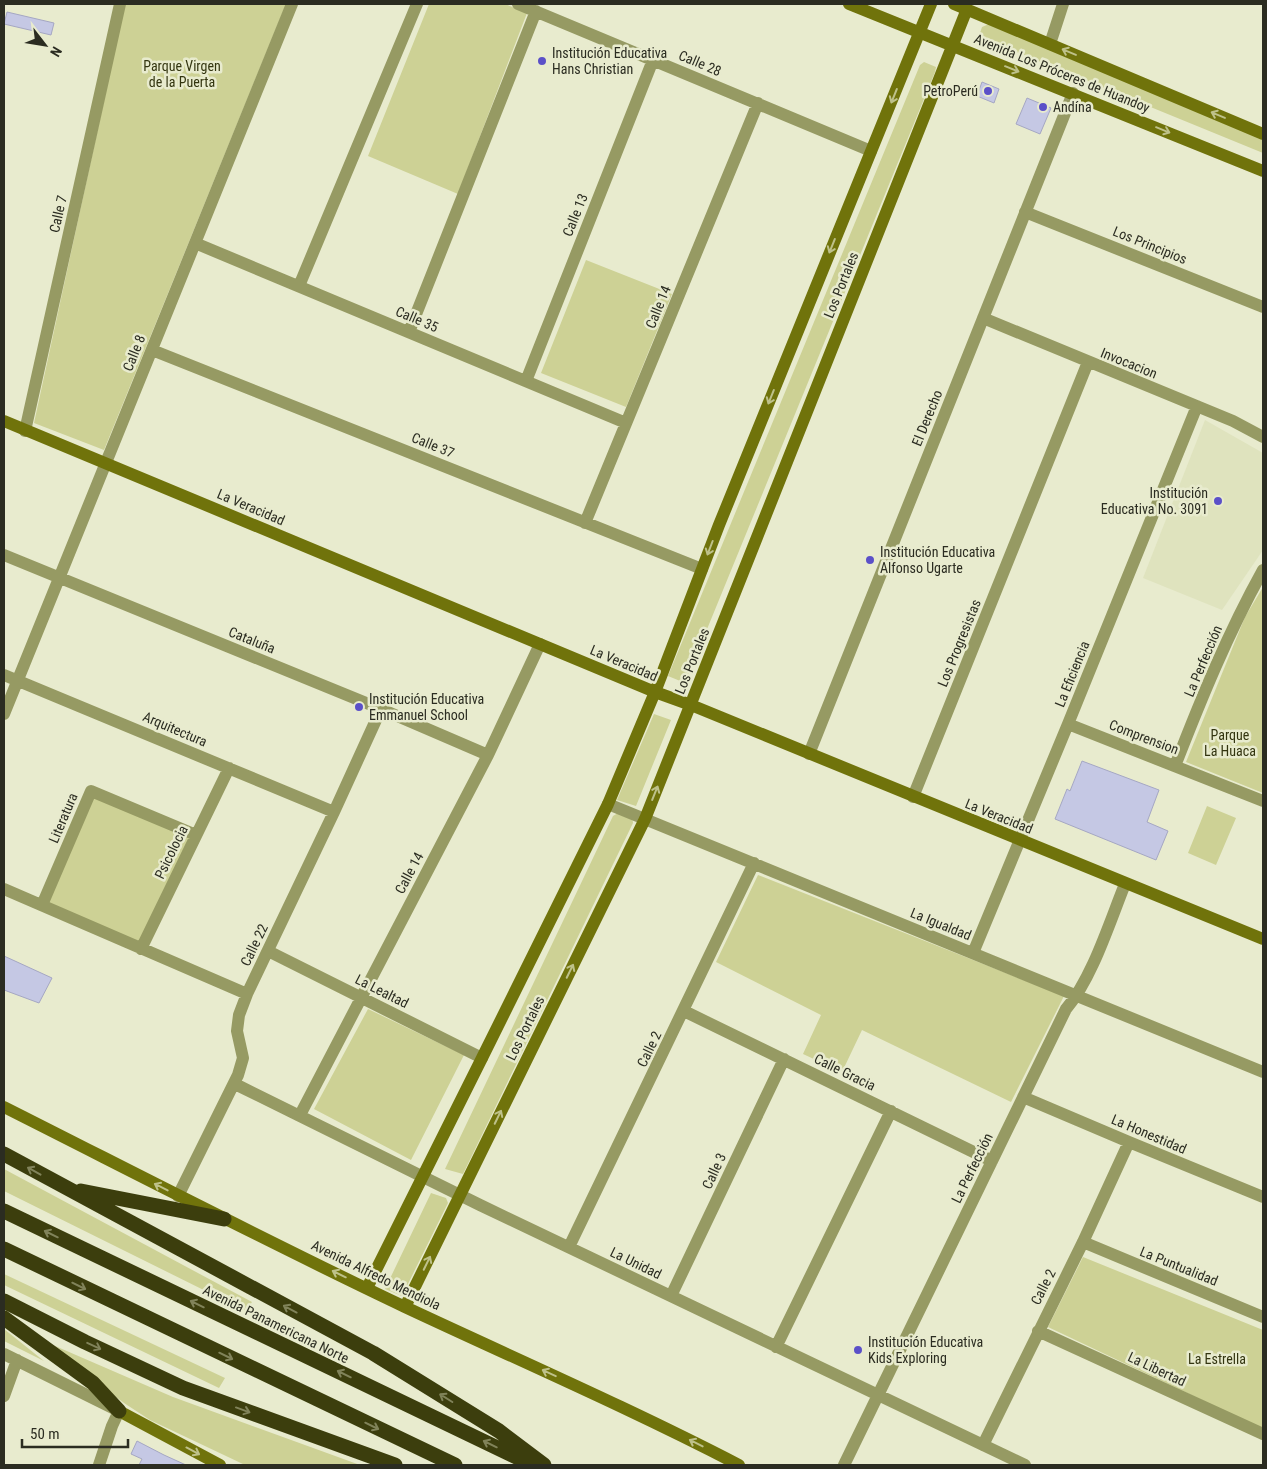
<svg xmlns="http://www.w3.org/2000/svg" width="1267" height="1469" font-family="'Roboto Condensed',sans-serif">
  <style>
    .built { fill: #dfe3be }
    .green { fill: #cdd195 }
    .building { fill: #c5c8e4; stroke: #a5a7c3 }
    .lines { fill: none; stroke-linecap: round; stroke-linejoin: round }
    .street { stroke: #969a63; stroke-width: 12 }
    .secondary { stroke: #70730b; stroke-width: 12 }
    .highway { stroke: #3c3e0d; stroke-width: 15 }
    .oneway { stroke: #bec18a }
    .oneway2 { stroke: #81835a }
    .poi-dot { fill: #5b50c8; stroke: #e8ebce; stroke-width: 2 }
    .labels { text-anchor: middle; stroke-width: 5; stroke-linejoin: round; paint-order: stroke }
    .poi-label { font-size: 14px; fill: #2b2c21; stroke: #e8ebce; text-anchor: start }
    .street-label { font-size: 14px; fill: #2b2c21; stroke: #e8ebce }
    .park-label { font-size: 14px; fill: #333510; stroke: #e8ebce }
  </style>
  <rect width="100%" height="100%" fill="#e8ebce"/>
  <path class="built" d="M1205 420 1263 453V550L1222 610 1143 578Z"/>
  <path class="green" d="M125 4H286L104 450 34 423Z
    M429 4H505L527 13 458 194 368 156Z
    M989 24 1263 136V153L982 38 980 33 982 27Z
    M924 62 936 67 935 72 685 683 668 676 920 65Z
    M586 260 672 294 626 407 541 373Z
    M1263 587V793L1186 762 1245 617Z
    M654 714 671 720 636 806 617 800Z
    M94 796 192 836 139 943 47 903Z
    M1207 806 1236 818 1216 865 1188 853Z
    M618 813 632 817 633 823 463 1174 445 1169 613 816Z
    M758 875 1064 996 1011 1102 862 1030 842 1072 803 1054 821 1015 716 962Z
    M368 1009 464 1055 411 1160 314 1109Z
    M4 1169 252 1302 246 1311 4 1191Z
    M431 1193 446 1198 448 1203 402 1296 385 1289Z
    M1083 1257 1263 1330V1429L1048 1327Z
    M4 1274 225 1378 219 1388 4 1285Z
    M4 1329 44 1361 4 1341Z
    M39 1339 173 1397 360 1465H245L150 1420 124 1403Z"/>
  <path class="building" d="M7 12 54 23 51 35 4 24Z
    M982 82 999 89 994 103 977 96Z
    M1027 98 1051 108 1040 134 1016 124Z
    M1082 761 1159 790 1147 822 1168 831 1156 860 1055 819 1067 789 1070 791Z
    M4 956 52 978 39 1003 4 990Z
    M137 1441 164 1455 186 1465H139L142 1459 131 1454Z"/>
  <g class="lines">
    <path class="street" d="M518 4 871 151
      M1050 44 1063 4
      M1025 212 1263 307
      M195 243 626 423
      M299 286 417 4
      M983 318 1233 421 1263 437
      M409 332 536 11
      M152 350 702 569
      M526 381 653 60
      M25 431 120 4
      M585 523 758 103
      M4 555 381 709 488 755
      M4 675 334 812
      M4 714 292 4
      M1068 724 1263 801
      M809 754 1073 93
      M1175 766C1201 699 1228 633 1263 570
      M913 797 1088 362
      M608 804 1263 1072
      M4 889 247 994
      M42 905 91 791 196 835
      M141 949 229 768
      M268 951 482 1058
      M973 953 1068 724 1197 406
      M684 1011 992 1161
      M235 1084 480 1205 1025 1465
      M1023 1097 1129 1142 1263 1197
      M300 1115 488 755 540 644
      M178 1196 238 1075 243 1058 237 1031 239 1015 247 994 334 812 381 709
      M1083 1242 1263 1317
      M569 1247 754 863
      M671 1296 784 1059
      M1038 1331 1263 1434
      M776 1347 891 1111
      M4 1354 119 1411 112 1426 99 1465
      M4 1396 17 1360
      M983 1445 1083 1242 1129 1142
      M844 1465 1066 1009C1092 979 1110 921 1125 884"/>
    <path class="secondary" d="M849 4 1263 171
      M954 4 1263 134
      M4 421 655 692 691 705 1263 939
      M4 1107C137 1174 270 1243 405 1307 516 1359 629 1408 739 1465
      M367 1288 482 1058 608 804 655 692 719 525 931 4
      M405 1307 645 819 967 9
      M119 1411 220 1465"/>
    <path class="highway" d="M4 1154 373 1353 499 1431 544 1465
      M81 1191 224 1219
      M4 1211 533 1465
      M4 1249 455 1465
      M4 1301 85 1342 183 1388 395 1465
      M4 1318 93 1383 119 1411"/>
  </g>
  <defs><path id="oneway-shaft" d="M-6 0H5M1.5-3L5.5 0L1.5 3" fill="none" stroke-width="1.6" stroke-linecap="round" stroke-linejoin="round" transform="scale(1.25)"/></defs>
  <g class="oneway">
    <use href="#oneway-shaft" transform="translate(1069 52) rotate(-157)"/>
    <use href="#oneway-shaft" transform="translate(1012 69) rotate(22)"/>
    <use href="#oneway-shaft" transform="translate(894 96) rotate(112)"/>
    <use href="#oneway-shaft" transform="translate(1218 115) rotate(-157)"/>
    <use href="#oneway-shaft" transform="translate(1163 130) rotate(22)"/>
    <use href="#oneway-shaft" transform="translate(832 246) rotate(112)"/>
    <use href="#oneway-shaft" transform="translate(771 397) rotate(112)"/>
    <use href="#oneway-shaft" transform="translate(710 548) rotate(111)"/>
    <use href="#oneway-shaft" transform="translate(655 793) rotate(-68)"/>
    <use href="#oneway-shaft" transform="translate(570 971) rotate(-64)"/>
    <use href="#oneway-shaft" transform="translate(498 1117) rotate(-64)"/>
    <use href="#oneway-shaft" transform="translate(161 1187) rotate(-153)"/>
    <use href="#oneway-shaft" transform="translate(427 1263) rotate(-64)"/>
    <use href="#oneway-shaft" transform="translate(339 1274) rotate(-154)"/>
    <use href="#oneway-shaft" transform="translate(549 1373) rotate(-155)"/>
    <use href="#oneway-shaft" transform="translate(696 1443) rotate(-153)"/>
    <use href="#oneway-shaft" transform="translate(193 1451) rotate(28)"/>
  </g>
  <g class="oneway2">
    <use href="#oneway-shaft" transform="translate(34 1171) rotate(-151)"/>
    <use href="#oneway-shaft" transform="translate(51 1234) rotate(-154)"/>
    <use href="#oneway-shaft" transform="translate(79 1286) rotate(26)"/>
    <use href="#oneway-shaft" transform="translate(197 1304) rotate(-154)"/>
    <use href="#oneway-shaft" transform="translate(290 1309) rotate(-152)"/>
    <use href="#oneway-shaft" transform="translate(94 1346) rotate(25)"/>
    <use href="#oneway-shaft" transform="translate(226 1356) rotate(26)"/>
    <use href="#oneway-shaft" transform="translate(344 1374) rotate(-154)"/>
    <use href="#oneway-shaft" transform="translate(446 1398) rotate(-148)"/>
    <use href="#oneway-shaft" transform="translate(243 1410) rotate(20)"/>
    <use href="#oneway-shaft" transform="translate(372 1426) rotate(26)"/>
    <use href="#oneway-shaft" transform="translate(490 1444) rotate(-154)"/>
  </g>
  <g class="poi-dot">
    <circle cx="542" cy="61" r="5"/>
    <circle cx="988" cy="91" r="5"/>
    <circle cx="1043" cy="107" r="5"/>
    <circle cx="1218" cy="501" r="5"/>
    <circle cx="870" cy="560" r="5"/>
    <circle cx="359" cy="707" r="5"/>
    <circle cx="858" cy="1350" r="5"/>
  </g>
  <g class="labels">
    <g class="poi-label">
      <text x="552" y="58">Institución Educativa<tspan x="552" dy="16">Hans Christian</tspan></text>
      <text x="978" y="96" text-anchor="end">PetroPerú</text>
      <text x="1053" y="112">Andína</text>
      <text x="1208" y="498" text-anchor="end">Institución<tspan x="1208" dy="16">Educativa No. 3091</tspan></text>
      <text x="880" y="557">Institución Educativa<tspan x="880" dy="16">Alfonso Ugarte</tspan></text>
      <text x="369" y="704">Institución Educativa<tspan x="369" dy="16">Emmanuel School</tspan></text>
      <text x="868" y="1347">Institución Educativa<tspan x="868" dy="16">Kids Exploring</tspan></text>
    </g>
    <g class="street-label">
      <text transform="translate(700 63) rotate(23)" y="5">Calle 28</text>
      <text transform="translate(1062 73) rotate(22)" y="5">Avenida Los Próceres de Huandoy</text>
      <text transform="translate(58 214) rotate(-77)" y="5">Calle 7</text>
      <text transform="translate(575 215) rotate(-68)" y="5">Calle 13</text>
      <text transform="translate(1150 245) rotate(22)" y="5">Los Principios</text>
      <text transform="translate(841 285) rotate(-68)" y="5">Los Portales</text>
      <text transform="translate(658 307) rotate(-68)" y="5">Calle 14</text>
      <text transform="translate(417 319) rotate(23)" y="5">Calle 35</text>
      <text transform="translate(134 353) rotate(-68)" y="5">Calle 8</text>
      <text transform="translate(1129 363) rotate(22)" y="5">Invocacion</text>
      <text transform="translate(927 418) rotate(-68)" y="5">El Derecho</text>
      <text transform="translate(433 445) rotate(22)" y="5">Calle 37</text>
      <text transform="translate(251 507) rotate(23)" y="5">La Veracidad</text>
      <text transform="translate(252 640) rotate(22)" y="5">Cataluña</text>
      <text transform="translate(959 643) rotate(-68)" y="5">Los Progresistas</text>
      <text transform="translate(692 661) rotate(-68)" y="5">Los Portales</text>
      <text transform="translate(1203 661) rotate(-67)" y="5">La Perfección</text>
      <text transform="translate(624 663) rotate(23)" y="5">La Veracidad</text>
      <text transform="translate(1072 674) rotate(-68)" y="5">La Eficiencia</text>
      <text transform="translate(175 729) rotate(23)" y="5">Arquitectura</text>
      <text transform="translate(1144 737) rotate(21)" y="5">Comprension</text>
      <text transform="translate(999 816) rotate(22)" y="5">La Veracidad</text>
      <text transform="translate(63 818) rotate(-67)" y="5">Literatura</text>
      <text transform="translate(171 852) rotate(-64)" y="5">Psicolocia</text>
      <text transform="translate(409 873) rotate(-62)" y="5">Calle 14</text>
      <text transform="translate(941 924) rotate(22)" y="5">La Igualdad</text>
      <text transform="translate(254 945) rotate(-64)" y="5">Calle 22</text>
      <text transform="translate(382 991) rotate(27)" y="5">La Lealtad</text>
      <text transform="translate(525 1028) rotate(-64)" y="5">Los Portales</text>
      <text transform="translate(649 1049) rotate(-64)" y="5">Calle 2</text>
      <text transform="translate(845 1072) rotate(26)" y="5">Calle Gracia</text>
      <text transform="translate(1149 1134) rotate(23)" y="5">La Honestidad</text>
      <text transform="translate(972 1168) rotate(-64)" y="5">La Perfección</text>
      <text transform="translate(714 1171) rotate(-65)" y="5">Calle 3</text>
      <text transform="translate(636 1263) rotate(26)" y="5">La Unidad</text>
      <text transform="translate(1179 1266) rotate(22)" y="5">La Puntualidad</text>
      <text transform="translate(376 1275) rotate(26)" y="5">Avenida Alfredo Mendiola</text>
      <text transform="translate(1043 1287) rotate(-63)" y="5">Calle 2</text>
      <text transform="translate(276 1324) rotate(26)" y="5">Avenida Panamericana Norte</text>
      <text transform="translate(1157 1369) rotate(25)" y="5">La Libertad</text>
    </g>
    <g class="park-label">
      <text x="182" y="71">Parque Virgen<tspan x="182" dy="16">de la Puerta</tspan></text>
      <text x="1230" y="740">Parque<tspan x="1230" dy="16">La Huaca</tspan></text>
      <text x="1217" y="1364">La Estrella</text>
    </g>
  </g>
  <rect width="1267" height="1469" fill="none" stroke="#2b2c21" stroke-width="10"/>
  <g transform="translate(45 45) rotate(121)" stroke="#e8ebce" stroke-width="4" paint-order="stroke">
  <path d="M0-4L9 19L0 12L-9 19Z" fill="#2b2c21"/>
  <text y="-8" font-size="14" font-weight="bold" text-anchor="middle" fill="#2b2c21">N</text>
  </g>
  <path d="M22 1439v8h106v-8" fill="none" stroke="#2b2c21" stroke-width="2.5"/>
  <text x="30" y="1439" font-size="15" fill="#2b2c21" stroke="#e8ebce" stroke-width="4" paint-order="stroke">50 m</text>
</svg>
